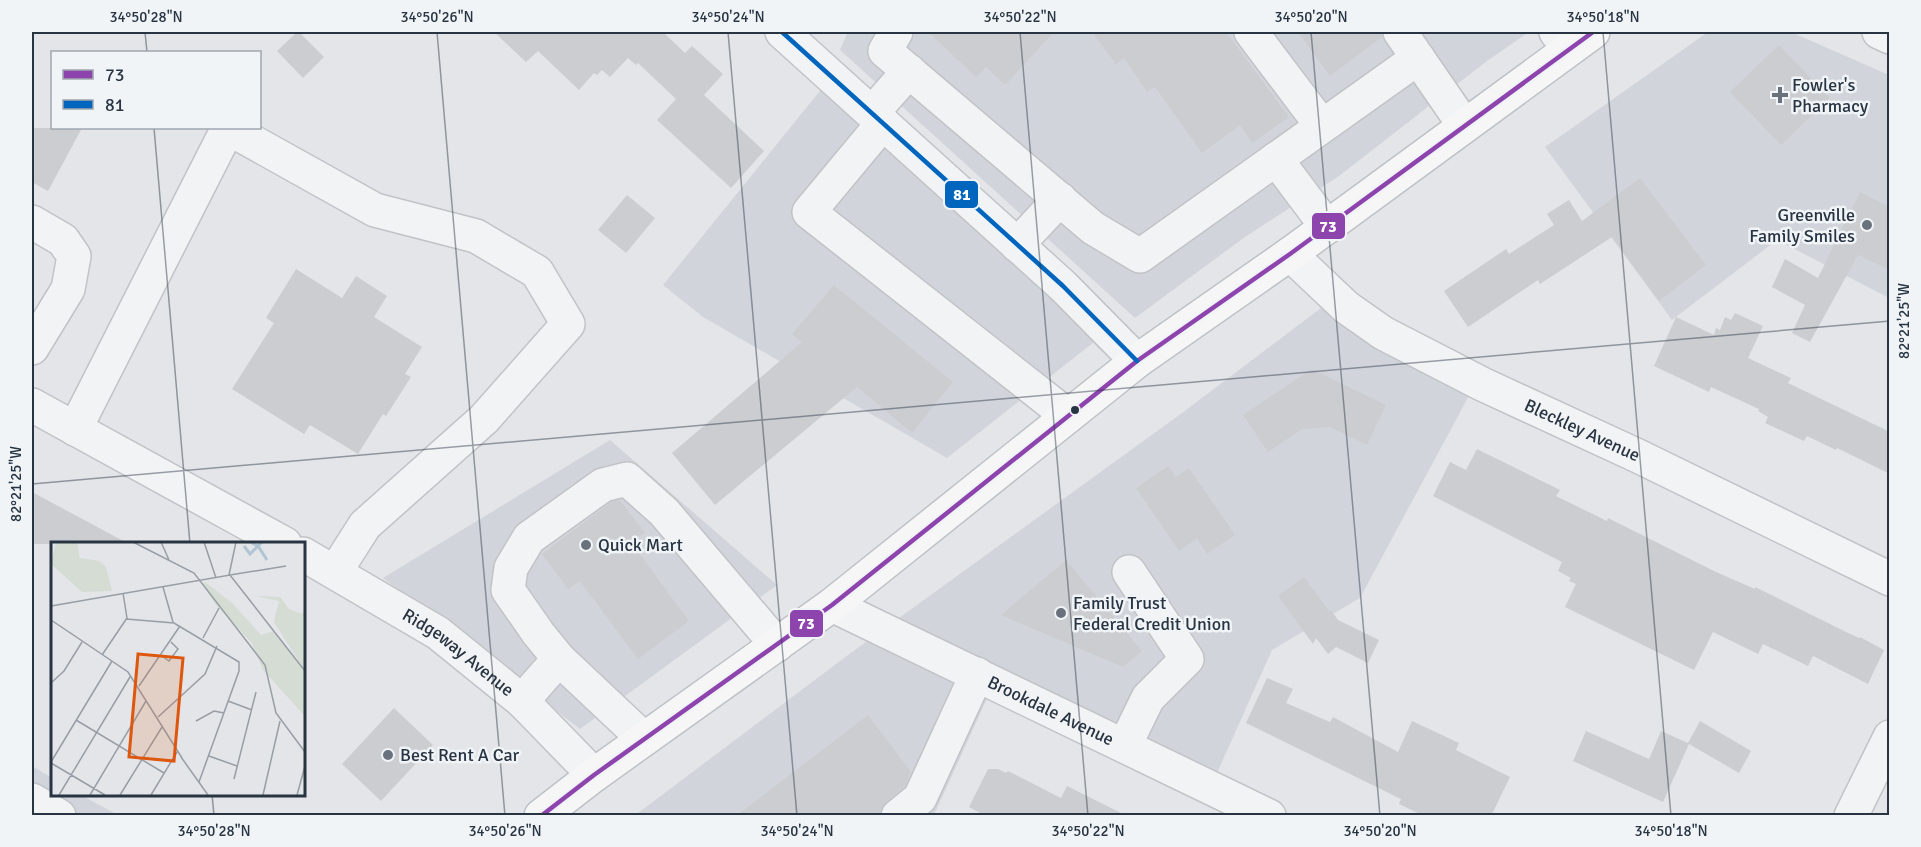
<svg xmlns="http://www.w3.org/2000/svg" width="1921" height="847" font-family="Signika,sans-serif">
  <style>
    .built { fill: #d1d5db }
    .building { fill: #cbcdd0 }
    .lines { fill: none; stroke-linecap: round; stroke-linejoin: round }
    .minor-casing { stroke: #c1c3c6; stroke-width: 36 }
    .major-casing { stroke: #bec2c6; stroke-width: 36 }
    .minor { stroke: #f2f3f5; stroke-width: 33 }
    .major { stroke: #f6f6f7; stroke-width: 33 }
    .bus-1-casing { stroke: #f0f4f7; stroke-width: 9 }
    .bus-2-casing { stroke: #f0f4f7; stroke-width: 9 }
    .bus-1 { stroke: #8e44ad; stroke-width: 4.5 }
    .bus-2 { stroke: #0065bd; stroke-width: 4.5 }
    .ticks { fill: none; stroke: #283442; stroke-width: 1.5; stroke-opacity: 0.45 }
    .poi-dot { fill: #69727c; stroke: #f0f4f7; stroke-width: 2 }
    .bus-dot { fill: #283442; stroke: #f0f4f7; stroke-width: 2 }
    .labels { text-anchor: middle; stroke-width: 5; stroke-linejoin: round; paint-order: stroke }
    .poi-label { font-size: 18px; fill: #283442; stroke: #f0f4f7; text-anchor: start }
    .street-label { font-size: 18px; fill: #283442; stroke: #f0f4f7 }
    .inset-river { fill: none; stroke: #b0c4d4; stroke-width: 3 }
    .inset-road { fill: none; stroke: #989ea6; stroke-width: 1.5 }
    .view { fill: #de570f; fill-opacity: 0.15; stroke: #de570f; stroke-width: 3 }
    .inset-edge { fill: none; stroke: #283442; stroke-width: 3 }
    .line-badge { stroke: #f0f4f7; stroke-width: 2 }
    .badge-label { font-size: 16px; text-anchor: middle; font-weight: bold; fill: #fff }
    .neatline { fill: none; stroke: #283442; stroke-width: 2 }
    .ticks-label { font-size: 15px; text-anchor: middle; fill: #283442 }
  </style>
  <rect width="100%" height="100%" fill="#e3e5e8"/>
  <path class="built" d="M848 32H1529L1487 61 1339 176 1245 237 1135 318 840 50Z
    M1708 32H1791L1889 75V298L1777 240 1672 320 1545 147Z
    M823 87 1103 335 947 458 703 317 663 285Z
    M1321 308 1478 379 1360 598 1272 650 1209 791 990 692 934 815 634 816 848 655 1182 413Z
    M610 440 777 585 580 729 383 578Z
    M32 766 52 778V794L81 795 118 815H32Z"/>
  <path class="building" d="M297 32H299L324 57 303 78 277 51Z
    M494 32H663L685 53 692 46 723 74 704 95 764 151 731 188 657 120 676 99 638 63 636 65 628 58 610 77 602 70 597 75 594 73 579 90 538 51 526 62Z
    M928 32H1054L1005 85 986 67 976 77Z
    M1092 32H1226L1289 117 1252 143 1240 125 1202 153 1155 87 1147 92 1124 58 1116 64Z
    M1298 32H1382V37L1330 76Z
    M1779 45 1830 98 1781 145 1730 92Z
    M32 128H82L48 191 32 182Z
    M1640 178 1706 265 1659 301 1612 237 1540 284 1538 280 1468 327 1444 291 1506 249 1509 254 1554 225 1547 214 1569 200 1582 221Z
    M1860 192 1890 207V270L1858 255 1810 342 1792 333 1805 305 1772 287 1785 259 1818 278Z
    M627 195 655 218 626 253 598 230Z
    M296 269 342 298 356 276 387 296 374 317 422 347 405 374 411 377 386 416 383 414 358 454 310 425 304 434 232 389 274 323 266 318Z
    M834 285 953 382 912 433 857 387 715 505 672 453 802 342 792 334Z
    M1735 313 1763 326 1748 358 1791 378 1788 383 1890 432V474L1837 448 1836 450 1807 436 1804 441 1765 423 1768 417 1758 411 1759 409 1711 387 1709 392 1654 366 1676 317 1714 335 1716 328 1720 330 1725 317 1731 320Z
    M1312 369 1386 405 1367 445 1330 427 1302 429 1268 452 1243 415Z
    M1477 449 1560 490 1556 496 1607 521 1608 518 1716 572 1755 589V587L1846 632 1859 638 1860 637 1884 650 1868 684 1813 656 1808 666 1763 644 1758 654 1713 632 1694 670 1565 607 1576 584 1569 581 1571 578 1558 571 1562 562 1433 496 1450 462 1466 470Z
    M1168 466 1176 477 1189 468 1235 535 1207 554 1197 538 1179 551 1136 488Z
    M32 492 129 544H32Z
    M620 500 645 533 631 542 689 621 638 659 580 581 568 589 542 554 611 502Z
    M1066 560 1142 651 1123 667 1001 615Z
    M1304 577 1329 611 1331 610 1338 620 1379 640 1368 663 1336 647 1328 654 1316 638 1313 644 1278 596Z
    M1267 678 1293 689 1286 703 1330 722 1333 717 1398 752 1412 721 1459 743 1456 750 1510 777 1491 816H1424L1399 804 1401 799 1246 723Z
    M394 708 433 745 381 801 342 764Z
    M868 715 911 772 905 786 886 802 881 809 879 816H736Z
    M1700 721 1751 751 1739 773 1689 744 1663 802 1573 761 1586 731 1649 759 1661 731 1688 743Z
    M988 769H998L1006 773 1008 771 1061 798 1067 786 1127 816H986L969 807Z"/>
  <g class="lines">
    <g class="minor-casing">
      <g id="minor">
        <path d="M782 32 1063 286 1137 361"/>
        <path d="M896 32 885 51 1093 228 1140 256 1418 58"/>
        <path d="M1251 32 1322 126"/>
        <path d="M1400 32 1464 125"/>
        <path d="M1556 32 1569 49"/>
        <path d="M1879 32 1890 37"/>
        <path d="M872 113 909 71"/>
        <path d="M883 123 809 212 1068 416"/>
        <path d="M1276 159 1327 227"/>
        <path d="M32 222 63 240 74 256 68 289 32 348"/>
        <path d="M1017 245 1060 199"/>
        <path id="s1" d="M1290 254 1346 307 1383 333 1482 384 1638 456 1890 579"/>
        <path d="M32 405 285 544"/>
        <path d="M75 429 228 128 375 210 476 236 537 272 568 324 484 419 365 525 335 572"/>
        <path id="s2" d="M303 554 438 633 522 701 594 775"/>
        <path id="s3" d="M832 605 1269 816"/>
        <path d="M559 659 644 739"/>
        <path d="M522 701 559 659 538 633 508 590 511 568 529 538 603 485 627 479 664 512 777 645"/>
        <path d="M1125 745 1148 698 1187 659 1129 572"/>
        <path d="M32 800 59 816"/>
        <path d="M898 816 920 798 977 674"/>
        <path d="M1851 816 1890 737"/>
      </g>
    </g>
    <g class="major-casing">
      <path id="major" d="M541 816 594 775 832 605 1137 361 1290 254 1593 32"/>
    </g>
    <use href="#minor" class="minor"/>
    <use href="#major" class="major"/>
    <g class="bus-1-casing">
      <path id="bus-1" d="M541 816 594 775 832 605 1137 361 1290 254 1593 32"/>
    </g>
    <g class="bus-2-casing">
      <path id="bus-2" d="M782 32 1063 286 1137 361"/>
    </g>
    <use href="#bus-1" class="bus-1"/>
    <use href="#bus-2" class="bus-2"/>
  </g>
  <path class="ticks" d="M145 32 147 52M437 32 505 816M728 32 797 816M1020 32 1088 816M1311 32 1380 816M1603 32 1671 816M154 128 190 544M32 484 1890 321M212 794 214 816"/>
  <g class="poi-dot">
    <path d="M1777 86h6v6h6v6h-6v6h-6v-6h-6v-6h6z"/>
    <circle cx="1867" cy="225" r="6"/>
    <circle cx="586" cy="545" r="6"/>
    <circle cx="1061" cy="613" r="6"/>
    <circle cx="388" cy="755" r="6"/>
  </g>
  <circle class="bus-dot" cx="1075" cy="410" r="5"/>
  <g class="labels">
    <g class="poi-label">
      <text x="1792" y="91">Fowler's<tspan x="1792" dy="21">Pharmacy</tspan></text>
      <text x="1855" y="221" text-anchor="end">Greenville<tspan x="1855" dy="21">Family Smiles</tspan></text>
      <text x="598" y="551">Quick Mart</text>
      <text x="1073" y="609">Family Trust<tspan x="1073" dy="21">Federal Credit Union</tspan></text>
      <text x="400" y="761">Best Rent A Car</text>
    </g>
    <g class="street-label">
      <text dy="6" stroke="none"><textPath href="#s1" startOffset="344">Bleckley Avenue</textPath></text>
      <text dy="6" stroke="none"><textPath href="#s2" startOffset="184">Ridgeway Avenue</textPath></text>
      <text dy="6" stroke="none"><textPath href="#s3" startOffset="243">Brookdale Avenue</textPath></text>
    </g>
  </g>
  <g transform="translate(51 542)">
    <rect width="254" height="254" fill="#e3e5e8"/>
    <path d="M5 0H26L29 16 48 19 55 25 61 49 31 50 0 22ZM154 40 181 61 210 93 223 89 249 122 253 130V173L212 128 201 101 165 63 151 42ZM205 54 229 55 238 67 251 72 253 67V127L223 80 228 59Z" fill="#d4dcd3"/>
    <path class="inset-river" d="M199 0 207 4 216 18M193 4 199 12 211 0"/>
    <path class="inset-road" d="M82 0 143 31 214 123 225 171 254 210M110 0 118 18M153 0 165 36M178 33 185 0M179 33 235 24M112 45 122 80M0 64 179 33 254 129M75 77 123 81 188 120V129L148 240M0 78 49 111M18 90 77 130 131 216M152 96 168 66M51 113 76 76 72 51M111 114 118 119 127 107 120 100M0 141 13 129 31 100M88 144 129 84M177 159 201 168M107 175 154 132 166 104M25 178 113 231M145 179 163 169 173 171M158 214 186 224M130 215 157 253M0 220 61 119M0 221 54 253M183 237 205 150M8 253 79 135M39 253 95 159M69 253 111 185M100 253 126 210M212 253 229 179M246 253 254 224"/>
    <path class="view" d="M87 112 132 116 123 219 78 215Z"/>
    <rect width="254" height="254" class="inset-edge"/>
  </g>
  <g class="line-badge">
    <rect x="944" y="180" width="35" height="29" rx="6" fill="#0065bd"/>
    <rect x="1311" y="212" width="35" height="28" rx="6" fill="#8e44ad"/>
    <rect x="789" y="609" width="35" height="29" rx="6" fill="#8e44ad"/>
  </g>
  <g class="badge-label">
    <text x="962" y="200">81</text>
    <text x="1328" y="232">73</text>
    <text x="806" y="629">73</text>
  </g>
  <rect width="1921" height="847" fill="none" stroke="#f0f4f7" stroke-width="66"/>
  <rect x="51" y="51" width="210" height="78" fill="#f0f4f7" stroke="#a0a7af" stroke-width="1.5"/>
  <rect x="63" y="70" width="30" height="9" fill="#8e44ad" stroke="#a0a7af" stroke-width="1.5"/>
  <text x="105" y="81" font-size="18" fill="#283442">73</text>
  <rect x="63" y="100" width="30" height="9" fill="#0065bd" stroke="#a0a7af" stroke-width="1.5"/>
  <text x="105" y="111" font-size="18" fill="#283442">81</text>
  <rect x="33" y="33" width="1855" height="781" class="neatline"/>
  <g class="ticks-label">
    <text x="146" y="22">34°50'28"N</text>
    <text x="437" y="22">34°50'26"N</text>
    <text x="728" y="22">34°50'24"N</text>
    <text x="1020" y="22">34°50'22"N</text>
    <text x="1311" y="22">34°50'20"N</text>
    <text x="1603" y="22">34°50'18"N</text>
    <text transform="translate(1904 321) rotate(-90)" y="5">82°21'25"W</text>
    <text transform="translate(16 484) rotate(-90)" y="5">82°21'25"W</text>
    <text x="214" y="836">34°50'28"N</text>
    <text x="505" y="836">34°50'26"N</text>
    <text x="797" y="836">34°50'24"N</text>
    <text x="1088" y="836">34°50'22"N</text>
    <text x="1380" y="836">34°50'20"N</text>
    <text x="1671" y="836">34°50'18"N</text>
  </g>
</svg>
